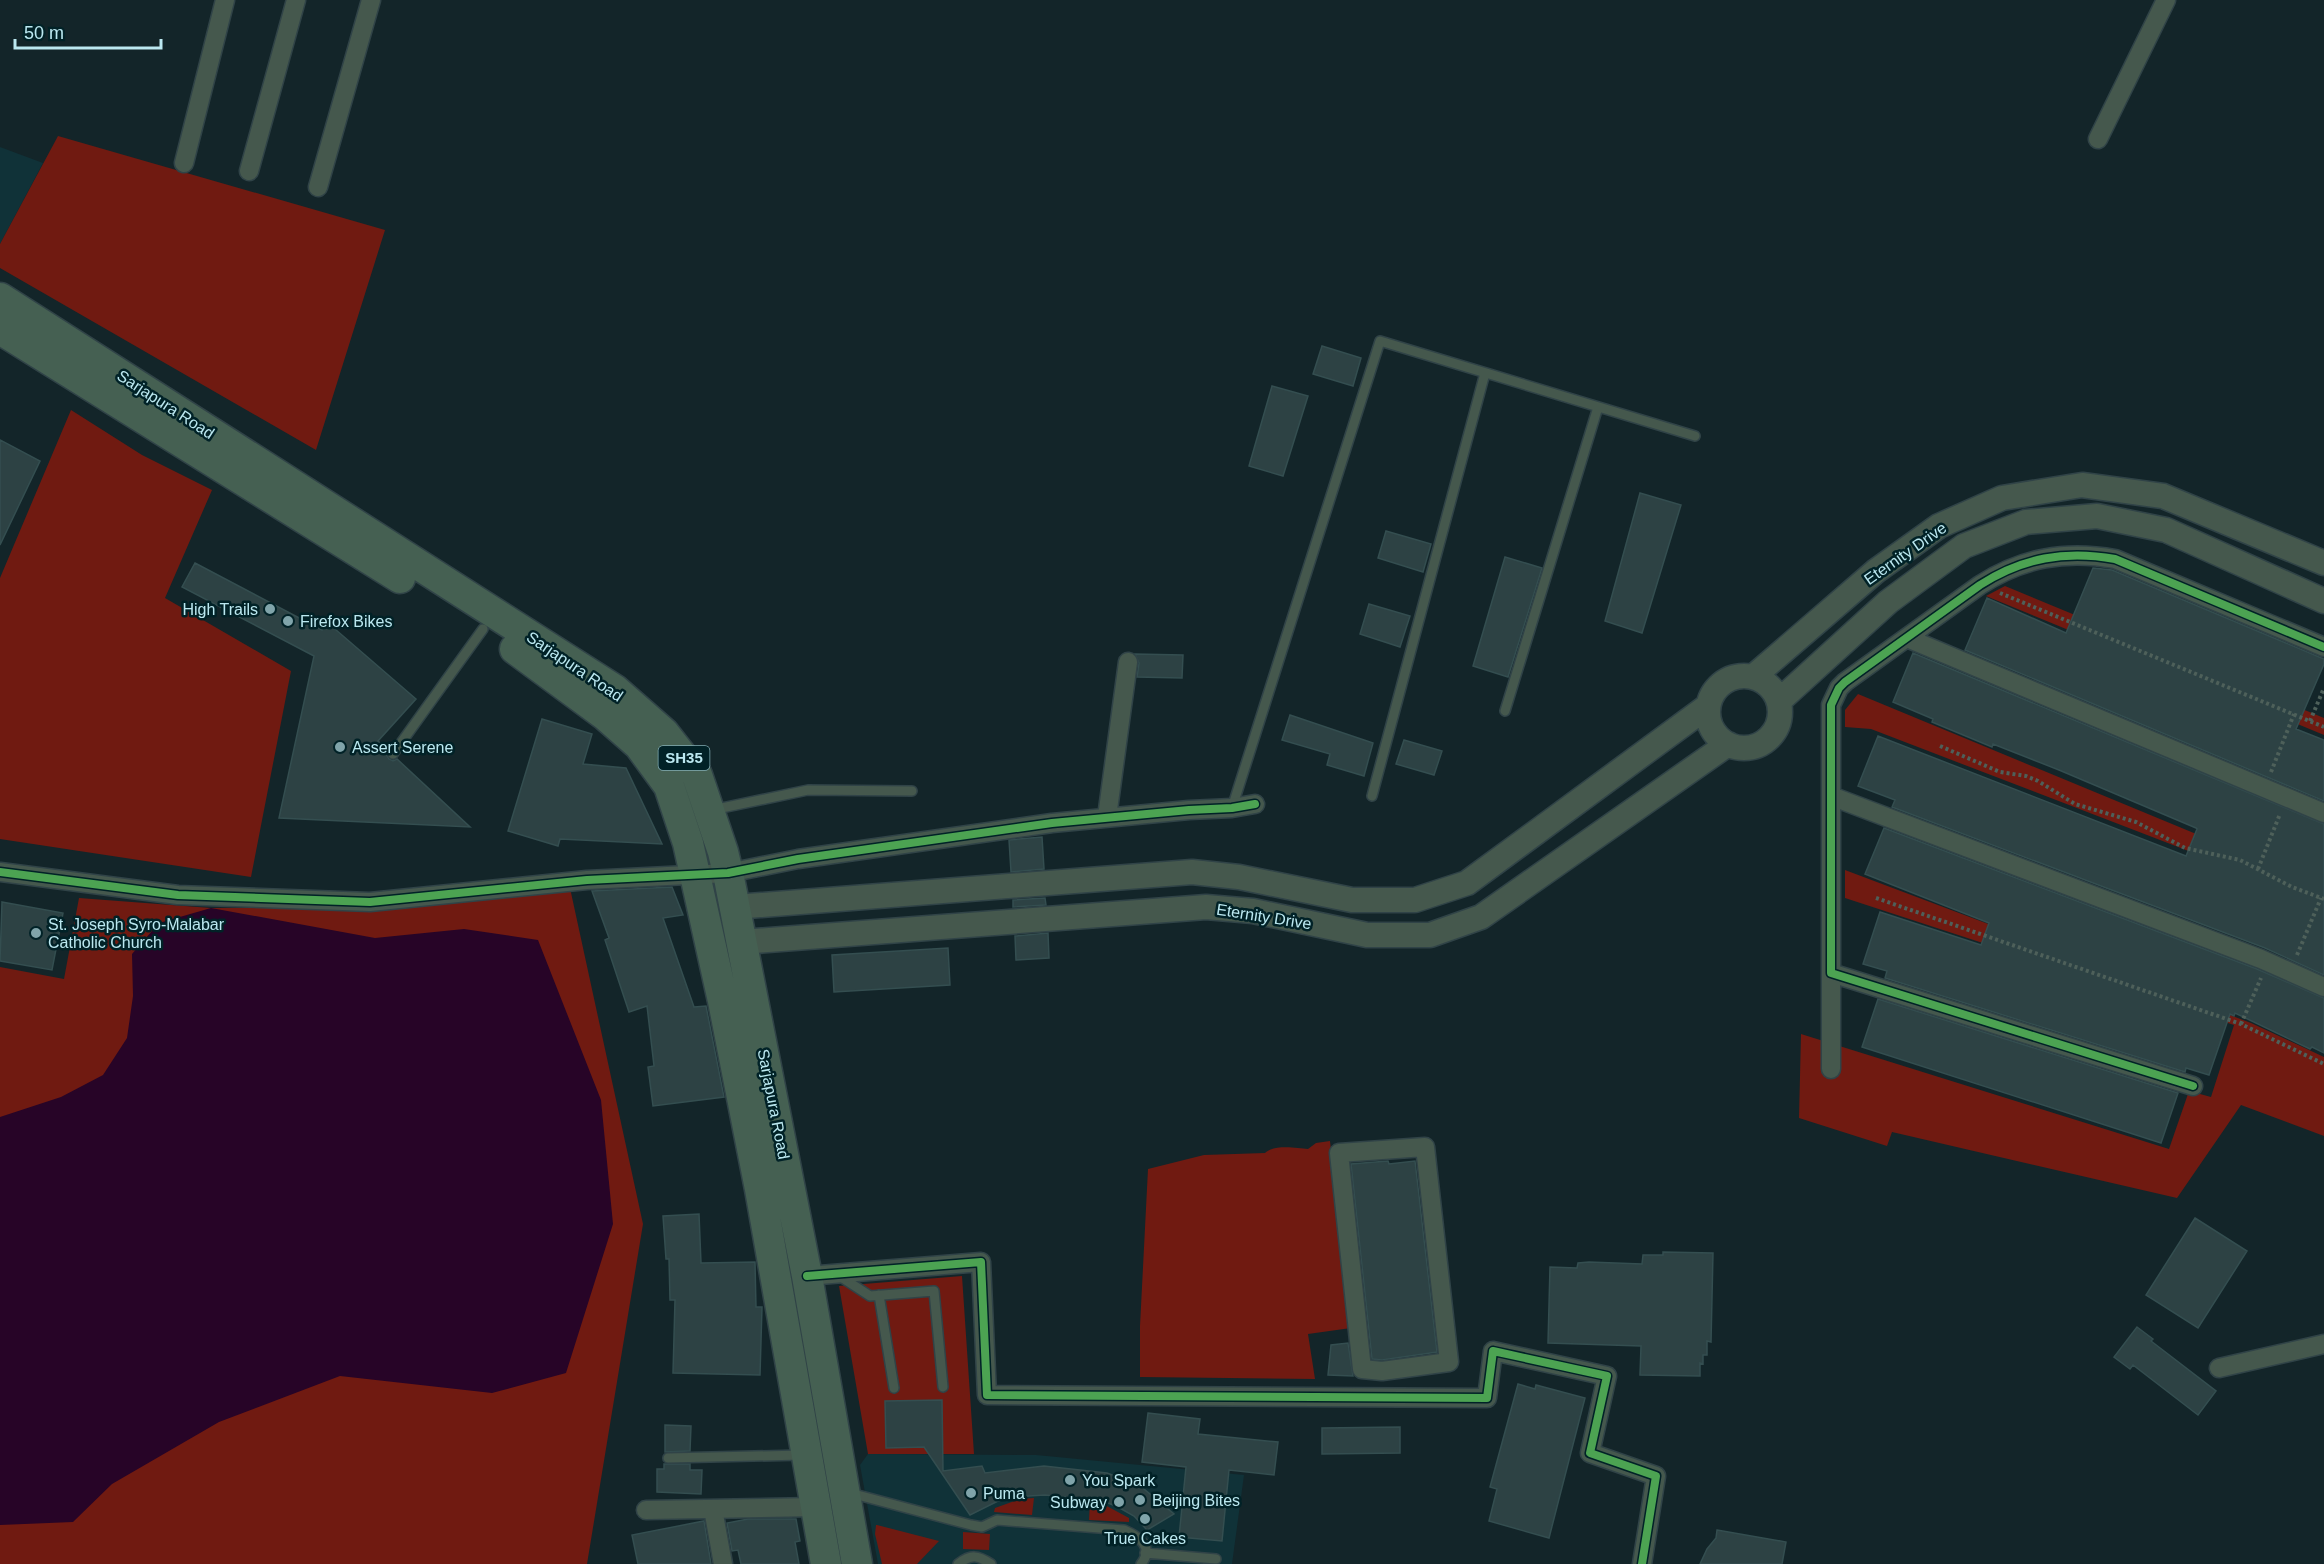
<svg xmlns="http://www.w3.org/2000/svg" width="2324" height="1564" font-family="Helvetica,sans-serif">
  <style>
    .built { fill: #103238 }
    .green { fill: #701a11 }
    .water { fill: #270427 }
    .building { fill: #2d4244; stroke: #344e50; stroke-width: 1.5 }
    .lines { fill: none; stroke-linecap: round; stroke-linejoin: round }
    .service-casing { stroke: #304347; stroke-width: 12 }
    .minor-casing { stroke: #304347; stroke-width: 21 }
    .tertiary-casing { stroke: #304347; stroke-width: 27 }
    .primary-casing { stroke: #304347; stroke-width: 33 }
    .path { stroke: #4e605a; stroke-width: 4; stroke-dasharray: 3 3; stroke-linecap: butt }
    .service { stroke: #45584d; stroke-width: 9 }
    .minor { stroke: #45584d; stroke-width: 18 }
    .tertiary { stroke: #45584d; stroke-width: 24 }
    .primary { stroke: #456052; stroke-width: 30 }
    .cycleway-casing { stroke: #012227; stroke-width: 11 }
    .cycleway { stroke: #4ca352; stroke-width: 8 }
    .poi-dot { fill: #80a4aa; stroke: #012227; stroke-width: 2 }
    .labels { text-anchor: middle; stroke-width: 5; stroke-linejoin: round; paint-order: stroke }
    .shield { fill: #012227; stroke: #83adb4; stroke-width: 1.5 }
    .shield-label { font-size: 15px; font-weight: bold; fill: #bbe8f0 }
    .street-label { font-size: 16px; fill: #bbe8f0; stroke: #012227 }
    .poi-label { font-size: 16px; fill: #bbe8f0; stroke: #012227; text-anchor: start }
  </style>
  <rect width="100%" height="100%" fill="#132529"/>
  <path class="built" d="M0 147 43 163 0 244Z
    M868 1454 1036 1455 1244 1475 1232 1564H878L860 1465Z"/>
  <path class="green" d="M58 136 385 230 316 450 0 268V244Z
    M71 410 142 455 212 490 165 598 291 671 251 877 0 839V578Z
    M2005 586 2324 718V735L1986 596Z
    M1858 694 2324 887V903L1871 729 1845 727V710Z
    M1845 870 2251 1023 2324 1057V1136L2241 1105 2177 1198 1892 1132 1887 1146 1799 1118 1801 1034 2169 1149 2189 1091 2211 1097 2234 1025 1845 898Z
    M570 888 643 1224 587 1564H0V967L64 979 79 898 211 908 365 907Z
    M1330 1141 1351 1328 1308 1334 1315 1379 1140 1377V1326L1148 1169 1204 1155 1265 1153C1274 1144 1297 1148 1308 1149L1316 1143Z
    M962 1276 974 1454H868L839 1286Z
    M1034 1498 1032 1515 994 1512 995 1508 1020 1499Z
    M1090 1502 1103 1504 1129 1518V1522L1089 1520Z
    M876 1525H877L939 1541 917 1564H882L875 1534Z
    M963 1532 990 1534 989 1550 963 1549Z"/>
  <path class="water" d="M211 908 375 938 464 929 538 940 601 1100 613 1224 566 1373 492 1393 340 1376 219 1422 112 1484 73 1522 0 1525V1117L61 1097 103 1075 127 1038 133 996 132 954 159 923Z"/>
  <path class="building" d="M1322 346 1361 358 1353 386 1313 374Z
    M1272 386 1308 396 1283 476 1249 466Z
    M0 440 40 461 0 545Z
    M1640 493 1681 505 1642 633 1605 621Z
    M1386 531 1431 544 1423 572 1378 558Z
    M1505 557 1542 568 1508 677 1473 666Z
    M195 563 322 630 328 623 416 699 378 741 388 750 386 754 389 759 393 761 397 759 470 827 279 818 314 656 182 587Z
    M2093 568 2112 570 2324 659V664L2296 729 2324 740V801L1965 650 1987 598 2066 633Z
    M1369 604 1410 616 1400 647 1360 634Z
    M1913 653 2324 824V975L2265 948 1892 807 1895 800 1858 786 1878 736 2186 856 2197 829 2196 828 2059 770 1993 744 1992 747 1932 722 1933 719 1893 702Z
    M1135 654 1183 655 1182 678 1137 677 1139 663Z
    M1290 715 1373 743 1364 776 1327 765 1330 754 1282 740Z
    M542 719 592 734 583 764 626 768 662 844 560 839 558 846 508 831Z
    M1404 740 1442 751 1434 775 1396 764Z
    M1884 828 2257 969 2324 998V1053L2312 1047 2310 1049 2235 1013 2234 1016 2230 1014 2209 1075 2186 1068 2185 1072 1885 978 1887 971 1863 964 1880 912 1981 945 1989 923 1865 874Z
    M1042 837 1044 869 1011 872 1009 840Z
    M672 887 683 915 663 918 694 1007 706 1006 724 1097 653 1106 648 1067 654 1066 647 1006 629 1012 605 940 609 938 592 891Z
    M1045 898 1046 905 1013 907V900Z
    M2 902 63 913 52 970 0 961Z
    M1048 933 1049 958 1016 960 1015 936Z
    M948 948 950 985 834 992 832 955Z
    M1878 999 2178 1093 2161 1143 1862 1047Z
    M1388 1161 1389 1164 1415 1161 1437 1352 1382 1360 1372 1359 1351 1164Z
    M699 1214 701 1263 755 1262 756 1307H762L760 1375 673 1373 675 1300H670L669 1259H666L663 1216Z
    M2195 1218 2247 1251 2198 1328 2146 1295Z
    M1663 1252 1713 1253 1711 1342 1707 1341V1355H1703V1364L1700 1363V1376L1640 1375 1641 1346 1548 1343 1550 1267 1577 1268 1578 1263 1589 1262 1642 1264 1643 1255H1663Z
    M2137 1327 2153 1339 2151 1341 2216 1391 2198 1415 2133 1365 2130 1369 2114 1357Z
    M1348 1343 1353 1376 1328 1375 1331 1345Z
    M1518 1384 1535 1389 1536 1385 1585 1398 1549 1538 1489 1521 1497 1489 1490 1487Z
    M942 1400 943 1471 982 1466 985 1473 1044 1466 1107 1473 1139 1485 1174 1514 1147 1530 1134 1516 1118 1507 1103 1501 1045 1495 1014 1497 998 1501 970 1515 924 1447 886 1448 885 1401Z
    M1148 1413 1200 1419 1198 1434 1278 1442 1274 1475 1229 1470 1222 1541 1179 1537 1186 1467 1142 1462Z
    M665 1425 691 1426 690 1451 665 1452Z
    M1400 1427V1453L1322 1454V1428Z
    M664 1464H690V1470H702L701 1494 657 1492V1469H664Z
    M748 1519H796L800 1541 795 1542 799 1564H741L738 1550 732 1551 727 1523Z
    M704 1521 711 1564H638L632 1535Z
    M1717 1530 1786 1542 1782 1564H1700L1707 1549 1716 1538Z"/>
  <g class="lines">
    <g class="service-casing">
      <path id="service" d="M1505 711 1598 407
        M393 754 483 629
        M1372 796 1485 373
        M1232 808 1380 341 1695 436
        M712 810 808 790 912 791
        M838 1275 870 1296 934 1291 943 1387
        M879 1295 894 1388
        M668 1458 802 1455
        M850 1493 971 1525 982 1527 997 1520 1124 1530C1138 1536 1155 1547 1141 1564
        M1145 1553 1216 1559
        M958 1564C971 1554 978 1555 991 1564"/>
    </g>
    <g class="minor-casing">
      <path id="minor" d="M2098 139 2166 0
        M184 163 225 0
        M249 171 296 0
        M318 187 371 0
        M1907 638 2324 813
        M1831 796 2261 959 2324 987
        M1107 817 1128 662
        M0 872 178 895 370 902 587 880 728 873 798 859 1052 823 1189 810 1232 808 1255 804
        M1831 1069V973
        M2193 1086 1831 973V705L1839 688 1845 682 1980 585C2022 558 2065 550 2115 559L2324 647
        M1425 1147 1449 1362 1382 1371 1362 1369 1339 1153Z
        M807 1276 981 1262 987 1395 1487 1398 1493 1351 1607 1376 1590 1453 1656 1476 1642 1564
        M2219 1368 2324 1344
        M713 1509 723 1564
        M646 1510 817 1507"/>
    </g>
    <g class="tertiary-casing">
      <path id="tertiary" d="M1708 712a36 36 0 1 1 72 0a36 36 0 1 1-72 0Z
        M1753 677 1876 571 1939 526 2002 498 2082 485 2163 496 2324 563
        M1779 701 1888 602 1964 546 2026 522 2097 516 2166 530 2324 601
        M735 907 1192 872 1239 877 1352 900H1415L1467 883 1708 706
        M742 942 1206 907 1253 911 1367 935H1430L1481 917 1728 744"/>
    </g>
    <g class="primary-casing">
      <path id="primary" d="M0 298 615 690 664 733 697 775 723 852 728 873 807 1276 857 1564
        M0 329 400 578
        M515 649 606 716 639 745 669 786 688 843 723 1001 760 1189 826 1564"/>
    </g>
    <path class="path" d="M2000 593 2324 727
      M2310 721 2324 688
      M1940 746 2000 772 2026 776 2038 781 2075 804 2136 822 2185 848 2240 860 2292 887 2324 899
      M2271 772 2294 714
      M2258 869 2280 814
      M1876 898 2241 1024 2324 1064
      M2297 955 2321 898
      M2241 1024 2261 978"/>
    <use href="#service" class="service"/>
    <use href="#minor" class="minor"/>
    <use href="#tertiary" class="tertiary"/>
    <use href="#primary" class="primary"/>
    <g class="cycleway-casing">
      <path id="cycleway" d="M0 872 178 895 370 902 587 880 728 873 798 859 1052 823 1189 810 1232 808 1255 804
        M2193 1086 1831 973V705L1839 688 1845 682 1980 585C2022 558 2065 550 2115 559L2324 647
        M807 1276 981 1262 987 1395 1487 1398 1493 1351 1607 1376 1590 1453 1656 1476 1642 1564"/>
    </g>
    <use href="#cycleway" class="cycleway"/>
  </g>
  <g class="poi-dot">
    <circle cx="270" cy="609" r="6"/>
    <circle cx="288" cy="621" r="6"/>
    <circle cx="340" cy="747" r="6"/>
    <circle cx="36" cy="933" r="6"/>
    <circle cx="1070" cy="1480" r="6"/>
    <circle cx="971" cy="1493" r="6"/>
    <circle cx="1140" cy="1500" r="6"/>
    <circle cx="1119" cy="1502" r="6"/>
    <circle cx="1145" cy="1519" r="6"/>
  </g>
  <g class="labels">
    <rect class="shield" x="658.5" y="746" width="51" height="24" rx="4.5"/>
    <g class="shield-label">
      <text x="684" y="763">SH35</text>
    </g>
    <g class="street-label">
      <text transform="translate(166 404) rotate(33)" y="6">Sarjapura Road</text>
      <text transform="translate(1905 553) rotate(-35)" y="6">Eternity Drive</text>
      <text transform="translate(575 666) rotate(34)" y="6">Sarjapura Road</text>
      <text transform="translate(1264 916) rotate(9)" y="6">Eternity Drive</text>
      <text transform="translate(774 1104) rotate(79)" y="6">Sarjapura Road</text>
    </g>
    <g class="poi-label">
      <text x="258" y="615" text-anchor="end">High Trails</text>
      <text x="300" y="627">Firefox Bikes</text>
      <text x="352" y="753">Assert Serene</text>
      <text x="48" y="930">St. Joseph Syro-Malabar<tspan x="48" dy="18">Catholic Church</tspan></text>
      <text x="1082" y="1486">You Spark</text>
      <text x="983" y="1499">Puma</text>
      <text x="1152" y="1506">Beijing Bites</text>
      <text x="1107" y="1508" text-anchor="end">Subway</text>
      <text x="1145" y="1544" text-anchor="middle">True Cakes</text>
    </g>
  </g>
  <path d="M15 39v9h146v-9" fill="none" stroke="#bbe8f0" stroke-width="3"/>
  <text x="24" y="39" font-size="18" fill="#bbe8f0" stroke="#012227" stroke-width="4.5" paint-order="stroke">50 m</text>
</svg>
